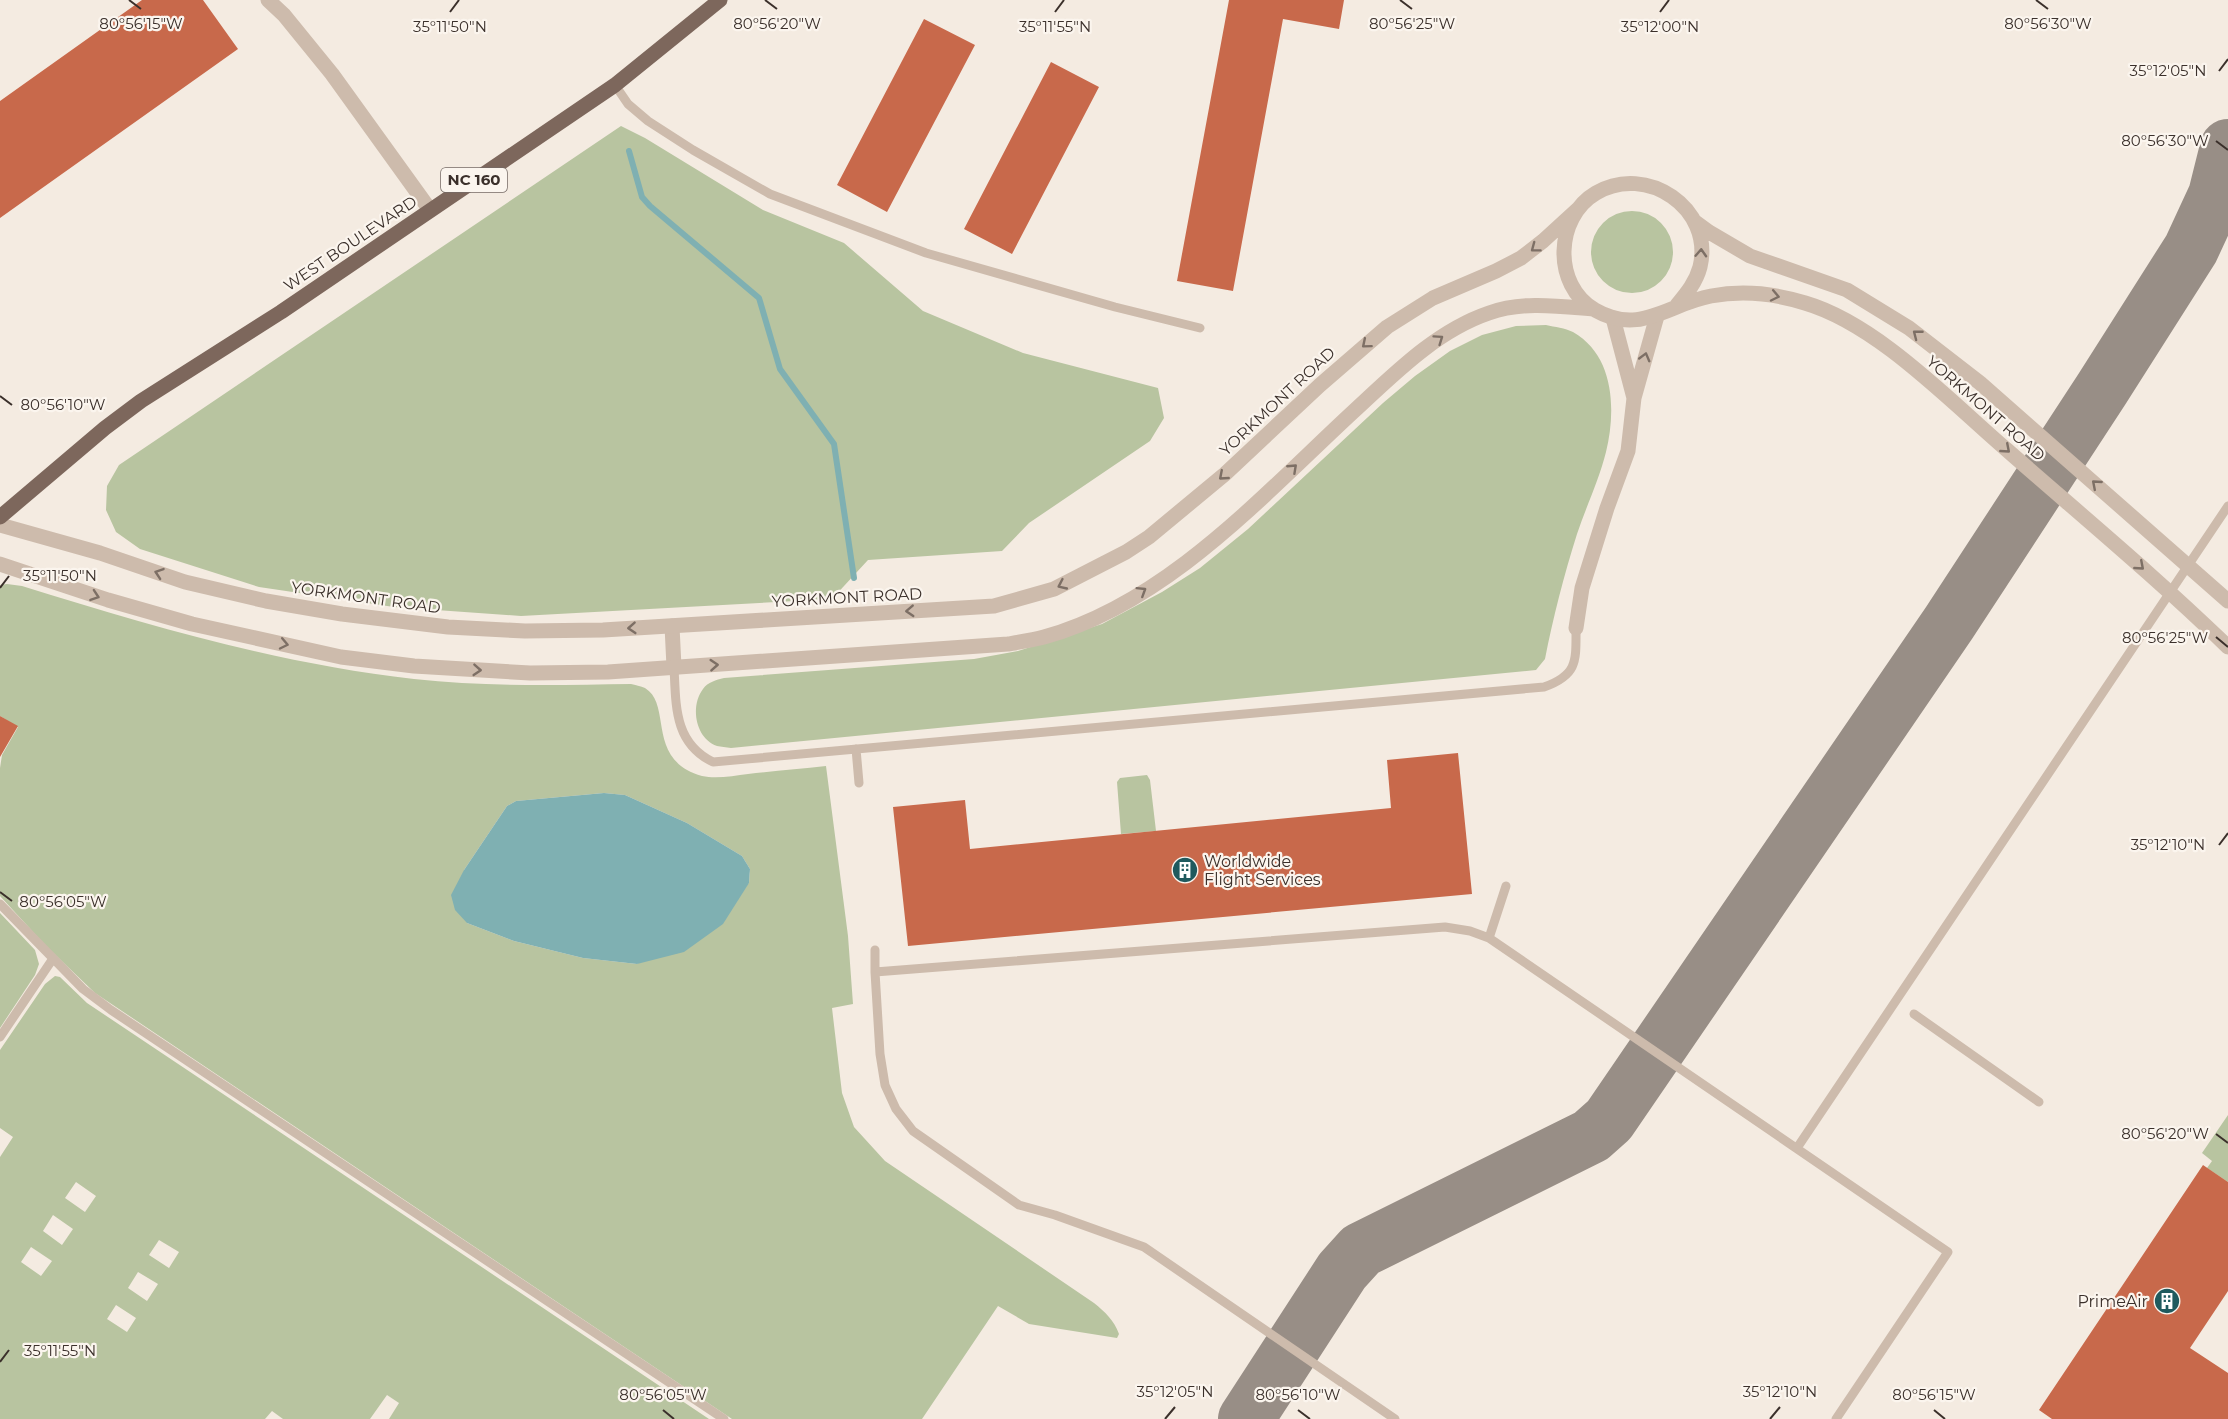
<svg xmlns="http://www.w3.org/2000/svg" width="2228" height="1419" font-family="Montserrat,sans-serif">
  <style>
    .green { fill: #b8c4a0; fill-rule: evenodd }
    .water { fill: #7fb0b2 }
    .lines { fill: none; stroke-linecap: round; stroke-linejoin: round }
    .stream { stroke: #7fb0b2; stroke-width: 6 }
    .taxiway { stroke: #988e86; stroke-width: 56 }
    .building { fill: #c8694b }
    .service { stroke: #cdbbac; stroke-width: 9 }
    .minor { stroke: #cdbbac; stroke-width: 15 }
    .tertiary { stroke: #cdbbac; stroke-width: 15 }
    .primary { stroke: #7d675c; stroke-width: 15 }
    .oneway { stroke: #7d6f65 }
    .ticks { fill: none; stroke: #3b302b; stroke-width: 2 }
    .labels { text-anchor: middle; stroke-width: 4.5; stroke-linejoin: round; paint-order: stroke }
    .shield { fill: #fbf5ee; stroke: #756b66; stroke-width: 1.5 }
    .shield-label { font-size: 15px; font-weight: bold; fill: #3b302b }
    .street-label { font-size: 16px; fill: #3b302b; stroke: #fbf5ee }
    .poi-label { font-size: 16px; fill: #3b302b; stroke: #fbf5ee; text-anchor: start }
    .ticks-label { font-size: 15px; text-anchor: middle; fill: #3b302b; stroke: #fbf5ee; stroke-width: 4.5; stroke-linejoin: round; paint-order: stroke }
  </style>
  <rect width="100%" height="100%" fill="#f4ebe1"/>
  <path class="green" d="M621 126 645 138 763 210 844 243 923 311 1023 353 1158 388 1164 418 1150 441 1029 523 1002 551 868 560 832 599 521 616 394 607 259 587 140 549 116 532 106 510 107 486 119 465Z
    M1591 252a41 41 0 1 1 82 0a41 41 0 1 1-82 0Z
    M1546 325C1555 327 1565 328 1573 332 1615 356 1616 411 1606 452 1599 480 1586 507 1577 534 1564 575 1553 618 1545 659L1536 670 731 748C726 747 721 747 717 746 695 738 690 706 703 689 708 682 716 680 724 678L974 659 1018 651 1102 624 1162 592 1200 568 1248 529 1383 403 1415 376 1450 351 1482 335 1516 326Z
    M7 584 22 586C150 626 280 664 414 679 486 687 559 685 631 684 635 685 641 686 645 688 673 705 645 760 702 776 716 779 733 776 748 774 774 771 800 769 826 766L848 936 853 1004 832 1008 842 1093 854 1127 885 1161 1094 1303C1105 1312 1114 1320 1119 1334L1117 1338 1029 1324 998 1306 922 1419H732L95 993 46 946 0 896V768L2 755 18 727 0 716V585ZM604 793 625 795 687 823 742 856 750 869 749 883 637 964 583 958 514 941 467 923 464 870 507 806 516 801Z
    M1147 775 1150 780 1156 831 1121 834 1117 782 1120 778Z
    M0 913 35 950 39 964 35 975 0 1028Z
    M55 976 60 977 87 1003 709 1419H389L399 1403 387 1395 370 1419H283L272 1411 265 1419H0V1157L13 1137 0 1128V1050L45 984ZM76 1182 96 1196 85 1212 65 1198ZM53 1215 73 1229 62 1245 43 1231ZM159 1240 179 1252 169 1268 149 1255ZM31 1247 52 1261 41 1276 21 1262ZM138 1272 158 1284 147 1301 128 1288ZM116 1305 136 1318 127 1332 107 1319Z
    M2228 1115V1182L2207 1168 2212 1161 2202 1153Z"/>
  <path class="water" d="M604 793 625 795 687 823 742 856 750 869 749 883 723 924 684 952 637 964 583 958 514 941 467 923 455 910 451 895 464 870 507 806 516 801Z"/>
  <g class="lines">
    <path class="stream" d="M629 151 642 197 650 206 759 298 780 369 834 444 854 578"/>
    <path class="taxiway" d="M1246 1419 1342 1271 1361 1250 1591 1136 1609 1120 1949 623 2102 389 2191 249 2216 195 2228 147"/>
  </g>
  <path class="building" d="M142 0H203L238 49 0 218V101Z
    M1229 0H1344L1339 29 1283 19 1233 291 1177 281Z
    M924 19 975 45 887 212 837 185Z
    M1051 62 1099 87 1012 254 964 229Z
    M0 716 18 726 0 757Z
    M1458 753 1472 894 908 946 893 807 965 800 970 849 1391 808 1387 760Z
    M2203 1165 2228 1182V1291L2190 1348 2228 1373V1419H2052L2039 1410Z"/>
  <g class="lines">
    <path class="service" d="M615 85 628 104 648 121 693 150 770 194 926 253 1115 307 1200 328
      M674 667C676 706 674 743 713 762L1544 687C1578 675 1576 661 1576 628
      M856 749 859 783
      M0 904 83 989 111 1010 724 1419
      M1489 938 1506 886
      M875 950V972L1445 927 1470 931 1489 938 1948 1252 1836 1419
      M875 972 880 1054 885 1085 896 1109 913 1131 1019 1205 1055 1215 1144 1247 1395 1419
      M1914 1014 2039 1102
      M0 1037 52 960
      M1797 1148 2228 506"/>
    <path class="minor" d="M268 0 284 15 332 74 430 210
      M1613 318 1634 398
      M672 626 674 667
      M1576 628 1582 588 1607 508 1628 451 1634 398 1657 316"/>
    <path class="tertiary" d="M1694 221 1709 232 1750 256 1847 290 1909 328 1980 383 2228 601
      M1677 305C1687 293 1696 282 1700 267 1714 208 1646 163 1596 193 1555 217 1552 285 1595 310 1640 336 1668 304 1711 296 1743 290 1773 293 1805 303 1877 324 1950 401 2007 450 2081 515 2157 578 2228 647
      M0 525 100 553 185 582 266 601 342 614 448 627 525 631 603 630 994 606 1054 589 1126 552 1149 537 1225 474 1320 385 1387 327 1433 298 1496 271 1521 258 1543 241 1578 209
      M0 564 108 600 192 624 341 657 414 666 530 673 608 672 1008 644C1020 642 1033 640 1044 637 1167 603 1263 495 1354 411 1394 374 1436 331 1489 313 1522 301 1558 306 1593 309"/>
    <path class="primary" d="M0 517 105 428 141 401 281 312 615 85 720 0"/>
  </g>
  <defs><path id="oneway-chevron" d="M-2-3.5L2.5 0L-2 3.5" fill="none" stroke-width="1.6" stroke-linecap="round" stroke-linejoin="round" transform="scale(1.5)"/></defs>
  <g class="oneway">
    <use href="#oneway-chevron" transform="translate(1535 248) rotate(143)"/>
    <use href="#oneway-chevron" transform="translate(1701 253) rotate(-87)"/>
    <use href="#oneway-chevron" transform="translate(1775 296) rotate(12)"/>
    <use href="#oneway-chevron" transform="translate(1917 334) rotate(-142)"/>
    <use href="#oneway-chevron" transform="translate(1439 339) rotate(-35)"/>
    <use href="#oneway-chevron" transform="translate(1366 344) rotate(140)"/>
    <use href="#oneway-chevron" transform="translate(1645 357) rotate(-75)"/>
    <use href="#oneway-chevron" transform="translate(2006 449) rotate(41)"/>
    <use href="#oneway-chevron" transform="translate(1293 468) rotate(-43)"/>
    <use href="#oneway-chevron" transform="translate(1223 476) rotate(139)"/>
    <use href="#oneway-chevron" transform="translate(2096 484) rotate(-139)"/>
    <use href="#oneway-chevron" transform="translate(2140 566) rotate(41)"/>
    <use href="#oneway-chevron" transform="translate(159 573) rotate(-161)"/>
    <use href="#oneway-chevron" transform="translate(1062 585) rotate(155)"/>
    <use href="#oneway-chevron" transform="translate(1142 591) rotate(-32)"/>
    <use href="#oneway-chevron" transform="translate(95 596) rotate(19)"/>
    <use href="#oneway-chevron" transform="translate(910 611) rotate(177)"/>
    <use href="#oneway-chevron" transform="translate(632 628) rotate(176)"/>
    <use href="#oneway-chevron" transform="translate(284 644) rotate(12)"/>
    <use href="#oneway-chevron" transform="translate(714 665) rotate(-4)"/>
    <use href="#oneway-chevron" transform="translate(477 670) rotate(4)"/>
  </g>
  <path class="ticks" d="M129 0 141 9M765 0 777 9M1400 0 1412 9M2036 0 2048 9M450 12 459 0M1055 12 1064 0M1660 12 1669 0M2219 71 2228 59M2216 141 2228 150M0 396 12 405M0 588 9 576M2216 637 2228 647M2219 845 2228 833M0 892 12 901M2216 1134 2228 1143M0 1362 9 1350M663 1410 674 1419M1298 1410 1310 1419M1934 1410 1945 1419M1165 1419 1175 1407M1770 1419 1780 1407"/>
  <defs>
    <g id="building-disc" transform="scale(1.35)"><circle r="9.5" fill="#1f5a5e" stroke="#fbf5ee"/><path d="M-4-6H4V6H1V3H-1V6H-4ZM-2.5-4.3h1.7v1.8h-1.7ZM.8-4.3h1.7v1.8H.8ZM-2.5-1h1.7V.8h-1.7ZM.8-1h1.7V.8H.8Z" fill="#fff"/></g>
  </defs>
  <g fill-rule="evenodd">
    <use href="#building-disc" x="1185" y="870"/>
    <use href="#building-disc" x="2167" y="1301"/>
  </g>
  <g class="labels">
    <rect class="shield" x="441" y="168" width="66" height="24" rx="4.5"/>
    <g class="shield-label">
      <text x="474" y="185">NC 160</text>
    </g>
    <g class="street-label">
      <text transform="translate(350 243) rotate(-34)" y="6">WEST BOULEVARD</text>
      <text transform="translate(1277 401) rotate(-43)" y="6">YORKMONT ROAD</text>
      <text transform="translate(1986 408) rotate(41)" y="6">YORKMONT ROAD</text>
      <text transform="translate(366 597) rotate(8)" y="6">YORKMONT ROAD</text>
      <text transform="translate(847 597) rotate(-3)" y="6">YORKMONT ROAD</text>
    </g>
    <g class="poi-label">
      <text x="1204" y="867">Worldwide<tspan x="1204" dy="18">Flight Services</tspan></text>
      <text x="2148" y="1307" text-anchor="end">PrimeAir</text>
    </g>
  </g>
  <g class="ticks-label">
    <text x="141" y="29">80°56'15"W</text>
    <text x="777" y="29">80°56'20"W</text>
    <text x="1412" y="29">80°56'25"W</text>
    <text x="2048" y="29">80°56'30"W</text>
    <text x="450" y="32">35°11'50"N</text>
    <text x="1055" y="32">35°11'55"N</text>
    <text x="1660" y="32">35°12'00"N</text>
    <text x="2168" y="76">35°12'05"N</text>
    <text x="2165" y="146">80°56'30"W</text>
    <text x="63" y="410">80°56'10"W</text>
    <text x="60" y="581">35°11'50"N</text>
    <text x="2165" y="643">80°56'25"W</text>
    <text x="2168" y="850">35°12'10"N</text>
    <text x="63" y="907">80°56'05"W</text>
    <text x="2165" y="1139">80°56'20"W</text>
    <text x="60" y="1356">35°11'55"N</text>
    <text x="1175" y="1397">35°12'05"N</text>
    <text x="1780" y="1397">35°12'10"N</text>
    <text x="663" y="1400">80°56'05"W</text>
    <text x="1298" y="1400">80°56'10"W</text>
    <text x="1934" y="1400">80°56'15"W</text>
  </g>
</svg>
